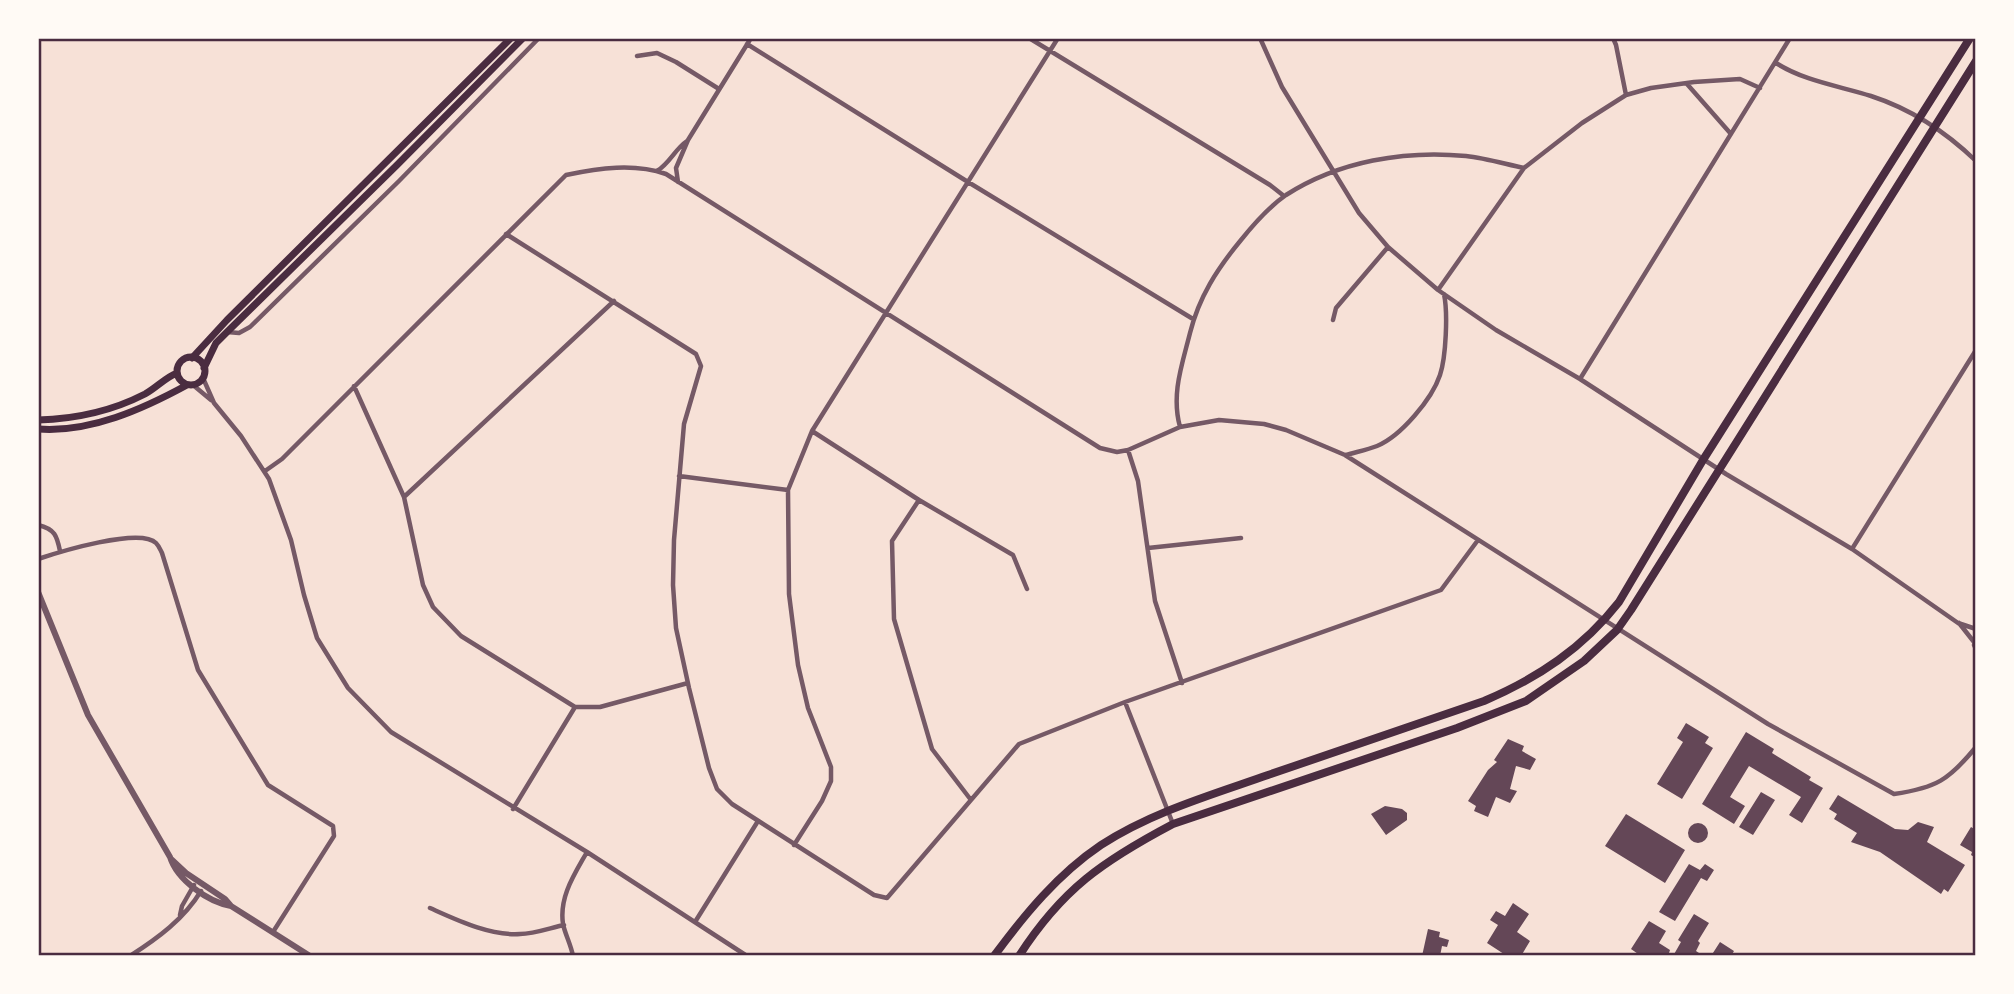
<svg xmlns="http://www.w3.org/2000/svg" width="2014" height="994" font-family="'PT Sans',sans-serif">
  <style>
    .building { fill: #644757 }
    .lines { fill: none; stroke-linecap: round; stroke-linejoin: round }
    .minor { stroke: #755966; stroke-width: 4.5 }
    .tertiary { stroke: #755966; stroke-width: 6 }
    .secondary { stroke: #4a2c40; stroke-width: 7 }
    .primary { stroke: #4a2c40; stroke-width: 8 }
    .neatline { fill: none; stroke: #4a2c40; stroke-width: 2.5 }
  </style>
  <rect width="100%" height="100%" fill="#f7e1d7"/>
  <path class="building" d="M1686 723 1709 737 1705 743 1713 748 1682 799 1657 784 1683 742 1677 738Z
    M1746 732 1774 749 1772 753 1811 777 1809 780 1823 788 1802 823 1789 815 1801 797 1749 766 1730 797 1745 806 1734 824 1702 804Z
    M1508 739 1524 746 1522 751 1536 759 1530 770 1516 766 1510 789 1517 791 1510 803 1496 797 1488 817 1474 811 1476 806 1468 801 1488 770 1497 762 1494 760Z
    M1761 792 1775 800 1753 835 1739 827Z
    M1838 795 1895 829 1908 830 1918 822 1934 827 1927 842 1965 865 1948 892 1944 889 1941 894 1880 852 1851 842 1857 833 1834 819 1837 814 1829 809Z
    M1385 806 1402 809 1407 813V820L1386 835 1371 814Z
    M1626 814 1685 850 1665 883 1605 846Z
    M1688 833a10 10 0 1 1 20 0a10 10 0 1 1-20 0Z
    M1971 827 1976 830V858L1971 855 1972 852 1960 845Z
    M1689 864 1700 870 1705 864 1714 870 1707 881 1701 878 1675 921 1659 912Z
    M1513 903 1529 914 1517 932 1530 941 1521 956H1507L1487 943 1498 925 1490 920 1496 911 1505 916Z
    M1694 914 1709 923 1698 941 1700 943 1696 951 1699 953 1697 956H1673L1681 942 1678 940Z
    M1649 921 1666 931 1659 943 1670 950 1668 956H1641L1631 949Z
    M1428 929 1440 932 1439 937 1449 940 1447 947 1442 946 1440 956H1422Z
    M1720 942 1734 951 1731 956H1711Z"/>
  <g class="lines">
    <path class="minor" d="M1029 38 1270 185 1284 196
      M1260 38 1282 87 1359 213 1388 247 1438 290 1496 330 1580 379 1726 474 1852 549 1958 623 1976 629
      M1613 38 1616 45 1626 95
      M747 44 968 182 1193 319
      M637 56 657 53 676 62 719 89
      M1776 63C1804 81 1839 86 1871 96 1911 109 1947 133 1976 161
      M1687 84 1731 134
      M657 171C670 163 675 149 687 141
      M678 182 676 168 688 140 751 38
      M506 234 696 354 701 366 684 424 674 540 673 585 676 628 689 688 709 768 717 789 732 804 874 895 887 898 1019 744 1125 702 1441 590 1478 540
      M1438 290 1524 168 1582 123 1626 95 1651 88 1694 82 1740 79 1760 88
      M1333 320 1336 308 1388 247
      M227 332 239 333 250 327 399 181 539 38
      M203 378 214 403 241 436 269 479 291 540 304 595 317 638 348 688 391 732 587 852 747 956
      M1580 379 1790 38
      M193 385 211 400
      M354 386 404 497 423 585 433 607 461 636 575 707
      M1180 427C1171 394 1182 365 1190 333 1199 297 1217 269 1241 240 1253 225 1270 206 1286 195 1339 161 1405 150 1466 156 1485 158 1505 164 1524 168
      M812 431 919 500 1013 555 1027 589
      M1128 450 1138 481 1155 601 1182 683
      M1346 455C1356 452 1367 450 1377 446 1401 436 1432 399 1440 375 1446 357 1448 313 1444 294
      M265 471 282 459 566 175C599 168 634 163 666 174L1100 448 1117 452 1128 450 1180 427 1219 420 1264 424 1286 430 1345 455 1768 724 1894 794C1936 788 1949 780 1976 747
      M679 476 788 490
      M404 497 614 301
      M919 500 892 541 894 619 932 749 971 800
      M38 525C55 529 57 536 60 551
      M1148 548 1241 538
      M1852 549 1976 350
      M38 559C59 552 140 527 156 543 159 546 160 549 162 553L198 670 268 785 333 826 334 836 273 932
      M1959 623 1974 642
      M1976 637 1974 645 1976 649
      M1125 702 1173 824
      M513 809 575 707H600L688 683
      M794 845 822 801 831 781V767L808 708 798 665 789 594 788 490 812 431 1058 38
      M430 908C457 920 490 936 520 934 534 934 550 928 564 925
      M180 915 182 906 194 885
      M695 922 758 821
      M130 956C158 938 184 919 201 891
      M573 956C571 945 565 934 563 924 559 897 574 875 587 852"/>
    <path class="tertiary" d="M38 592 88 715 170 857C177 880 208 902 231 906
      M171 859 186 873 225 899 231 906 310 956"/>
    <path class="secondary" d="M177 371a14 14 0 1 1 28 0a14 14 0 1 1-28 0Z
      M192 358 227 320 511 38
      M204 368 216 343 227 332 397 165 523 38
      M38 420C76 419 112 411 145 394 156 388 166 377 177 373
      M38 429C90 433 143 409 187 385"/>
    <path class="primary" d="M994 956C1025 914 1058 874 1101 845 1152 812 1211 795 1268 775 1340 751 1412 726 1484 701 1538 678 1583 648 1619 602L1703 460 1970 38
      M1019 956C1062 889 1103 861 1173 824L1457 728 1526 701 1584 661 1617 630 1631 610 1976 61"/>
  </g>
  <rect width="2014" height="994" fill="none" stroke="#fffaf5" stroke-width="80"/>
  <rect x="40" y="40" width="1934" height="914" class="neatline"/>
</svg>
